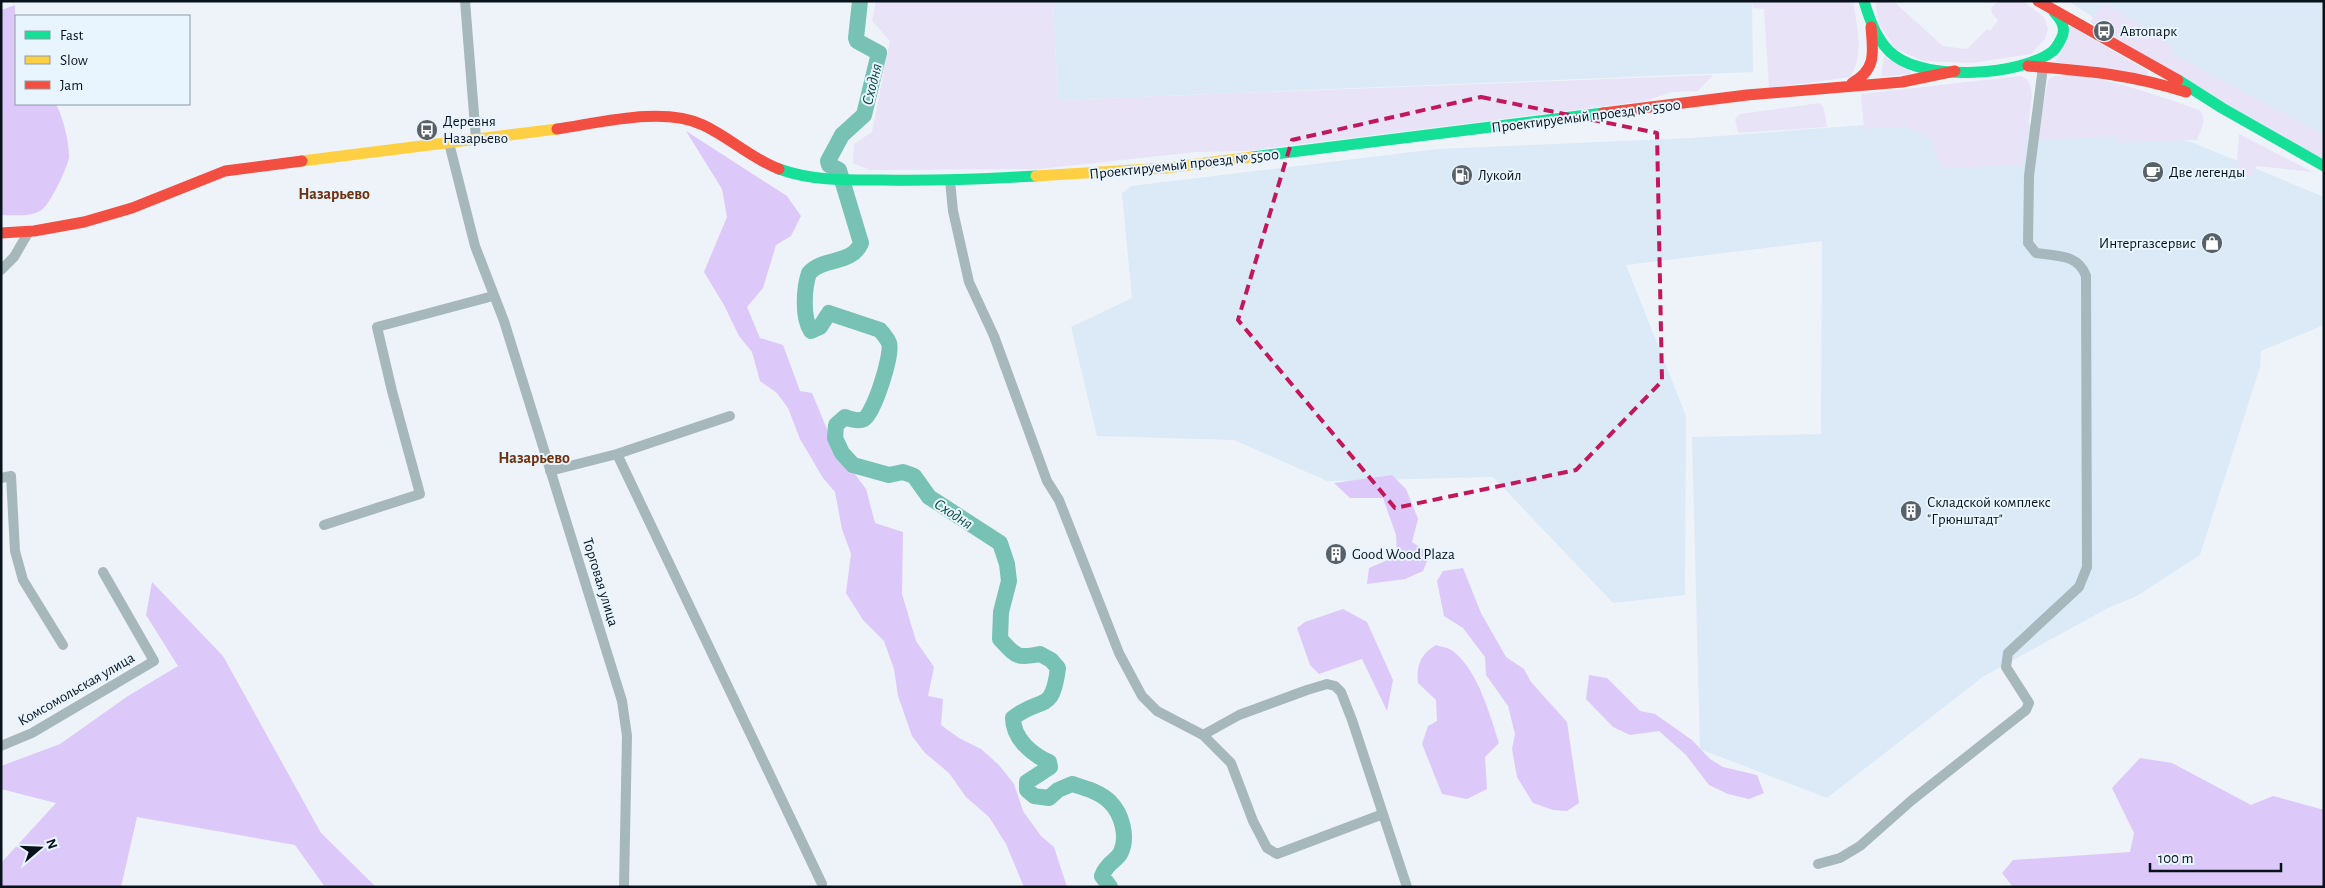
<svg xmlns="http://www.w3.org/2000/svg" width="2325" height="888" font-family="'Alegreya Sans',sans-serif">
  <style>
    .built { fill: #dbeaf6 }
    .green { fill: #e9e3f8 }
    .forest { fill: #ddc8fa }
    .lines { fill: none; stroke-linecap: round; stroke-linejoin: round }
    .river { stroke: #77c2b4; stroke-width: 16 }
    .street { stroke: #a6b8bc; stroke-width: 10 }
    .fast { stroke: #16e098; stroke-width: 11 }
    .slow { stroke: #ffcf43; stroke-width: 11 }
    .jam { stroke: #f24e42; stroke-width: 11 }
    .marked { fill: none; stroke: #c2185b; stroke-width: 4; stroke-dasharray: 10 6; stroke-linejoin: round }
    .labels { text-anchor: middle; stroke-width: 4; stroke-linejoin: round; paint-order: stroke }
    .poi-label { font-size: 15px; fill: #08121a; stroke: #e8f4fe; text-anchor: start }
    .street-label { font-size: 15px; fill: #08121a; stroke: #e8f4fe }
    .water-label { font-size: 16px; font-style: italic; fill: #0b493e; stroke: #e8f4fe }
    .neighbourhood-label { font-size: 16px; font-weight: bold; fill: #70310f; stroke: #e8f4fe }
  </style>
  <rect width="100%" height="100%" fill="#edf3f9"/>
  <path class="built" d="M1053 1H1752L1753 72 1058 100Z
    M2068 1H2324V149L2123 36Z
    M1905 122 2130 126 2194 143 2324 197V325L2261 351 2260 367 2200 555 2135 597 2108 608 1984 676 1827 798 1700 749 1692 437 1821 434 1822 241 1626 265 1686 416 1685 595 1613 603 1493 477 1327 481 1234 440 1097 436 1071 327 1132 298 1122 193 1131 186 1437 149 1692 138Z"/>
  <path class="green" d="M876 1H1053L1058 100 1713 75 1698 91 1672 92 1645 101 1247 151 1196 152 1039 169 869 170 853 163 854 144 872 132 890 41 872 21Z
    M1752 1H1853C1857 27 1865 54 1850 77L1769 88 1764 9 1753 8Z
    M1875 1H1893L1943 46 1967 49 1987 29 1990 31 1998 20 1992 14 1991 8 1998 1H2023L2044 17 2048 29 2045 39 2031 54 1972 63 1923 61 1896 49 1879 24Z
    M2107 4 2173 47 2171 53 2324 135V160L2232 108 2090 22 2099 9Z
    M2070 26 2148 71V75L2055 62 2065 46Z
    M1884 56 1911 72 1910 74 1881 77Z
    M2068 75C2114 79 2156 95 2199 110 2208 119 2201 129 2197 140L2117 143V136L2037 140 2048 80 2054 76Z
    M2020 76C2030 79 2031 86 2032 95L2023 165 1941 168 1931 139 1907 126 1864 129 1861 94Z
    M1820 103 1824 109 1827 127 1738 133 1735 119 1740 114Z
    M2239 134 2313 172 2256 166 2252 176H2236Z"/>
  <path class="forest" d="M15 5 16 104H56C63 118 69 140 69 157 68 167 49 207 40 211 29 217 13 215 1 215V10Z
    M686 131 787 196 801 216 791 236 776 245 763 288 747 307 760 338 783 345 800 391 812 393 834 446 866 489 875 523 903 532 902 594 916 641 934 667 928 696 943 699 941 725 959 738 981 749 999 765 1014 784 1023 811 1041 836 1054 847 1067 887H1024L1006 844 989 817 966 797 949 773 925 753 912 736 898 696 894 669 884 641 863 620 846 593 851 554 842 529 835 492 823 478 800 439 788 408 777 393 760 381 752 352 739 336 724 305 704 272 727 217 722 189Z
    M1392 475 1406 489 1418 519 1412 542 1430 554 1423 571 1405 579 1367 584 1369 568 1397 556 1396 535 1383 498H1350L1334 483Z
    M1463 568 1481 613 1506 657 1524 669 1531 682 1567 722 1579 803 1567 811 1553 810 1533 803 1517 777 1512 749 1515 734 1508 706 1486 675 1485 657 1463 628 1444 616 1437 581 1443 571Z
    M152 582 223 656 321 833 376 887H325L295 845 137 817 121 887H1V863L56 803 1 789V766L60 744 128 696 178 666 146 615Z
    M1343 609 1367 622 1393 680 1387 711 1362 659 1319 674 1310 665 1297 628 1305 622Z
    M1436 645C1442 647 1450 648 1454 652 1478 671 1490 715 1499 743L1485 757 1487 789 1467 799 1442 794 1422 744 1428 726 1437 721 1436 700 1418 683C1416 665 1421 654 1436 645Z
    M1589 675 1607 678 1640 711 1655 714 1692 740 1710 759 1723 767 1757 775 1764 793 1749 799 1728 794 1709 785 1686 755 1659 731 1630 735 1613 727 1586 699Z
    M2140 758 2172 763 2251 805 2273 796 2324 810V887L2012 886 2002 873 2013 860 2130 852 2134 833 2112 788Z"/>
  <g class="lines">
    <path class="river" d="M860 1 856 38 857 41 879 53 864 115 842 135 828 161 829 165 839 170 861 243C852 265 823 257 809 273 804 288 802 317 811 331L820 327 829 313 880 330C883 334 887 338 889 343 893 354 874 413 864 419 858 422 850 419 845 417L836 425 835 438 842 453 853 465 889 475 903 472 914 476 929 497 1000 543 1007 564 1009 581 1001 612 1000 639C1016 656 1016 659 1040 654L1051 660 1058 668C1052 715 1042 695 1013 718 1013 738 1031 754 1049 762L1050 767 1027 782V790L1034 796 1049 798 1058 790 1072 784C1085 788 1100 792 1110 802 1122 814 1128 837 1121 852 1117 861 1107 862 1102 876L1110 887"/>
    <path class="street" d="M465 1 476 139
      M449 143 475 246 504 321 622 701 627 736 624 887
      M950 181 953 211 969 282 994 336 1047 481 1059 500 1119 653 1142 696 1157 711 1203 735 1239 715 1307 690 1327 684 1335 686 1341 692 1352 720 1407 887
      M1 270 14 257 28 233
      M617 454 822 884
      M550 471 617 454 730 416
      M1 478 11 476 15 551 23 580 63 645
      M324 525 420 494 392 391 377 327 493 296
      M1203 735 1231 763 1253 821 1267 848 1277 854 1383 814
      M1 746 32 733 154 661 103 572
      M1818 864 1840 858 1860 846 1912 800 2026 710 2029 703 2006 667 2008 653 2079 587 2087 567 2086 276C2078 254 2057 256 2036 253L2028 243 2029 176 2043 67"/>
    <path class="fast" d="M1864 1C1870 21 1878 44 1895 56 1928 81 2021 76 2053 51 2056 48 2059 43 2061 39 2067 29 2061 19 2054 12
      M2178 80 2222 108 2324 166
      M1252 157 1603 113
      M779 169C812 181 847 180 882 180 933 181 984 179 1036 176"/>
    <path class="slow" d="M302 161 557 129
      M1036 176 1166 168 1252 157"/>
    <path class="jam" d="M2038 1 2178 80
      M2028 66C2086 71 2130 74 2186 92
      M1852 83C1877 69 1873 52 1871 27
      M1603 113 1747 95 1902 82 1955 71
      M557 129C599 123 663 106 703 125 729 137 752 159 779 169
      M1 233 34 231 84 222 132 208 225 171 302 161"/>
  </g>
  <path class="marked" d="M1481 97 1657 133 1662 381 1576 470 1395 508 1238 320 1292 140Z"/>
  <defs>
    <g id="bus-disc" transform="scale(1.125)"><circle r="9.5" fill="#586168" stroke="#e8f4fe"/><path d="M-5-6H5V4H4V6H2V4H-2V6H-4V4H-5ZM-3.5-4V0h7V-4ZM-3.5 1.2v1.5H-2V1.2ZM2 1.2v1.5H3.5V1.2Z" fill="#fff"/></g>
    <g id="cafe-disc" transform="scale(1.125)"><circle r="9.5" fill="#586168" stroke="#e8f4fe"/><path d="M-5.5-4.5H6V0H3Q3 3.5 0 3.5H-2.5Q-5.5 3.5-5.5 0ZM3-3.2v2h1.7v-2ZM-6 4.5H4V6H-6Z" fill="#fff"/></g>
    <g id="fuel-disc" transform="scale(1.125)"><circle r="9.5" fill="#586168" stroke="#e8f4fe"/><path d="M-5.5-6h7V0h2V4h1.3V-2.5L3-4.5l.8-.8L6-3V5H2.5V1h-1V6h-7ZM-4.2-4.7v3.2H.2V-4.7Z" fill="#fff"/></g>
    <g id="shop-disc" transform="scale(1.125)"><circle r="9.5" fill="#586168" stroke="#e8f4fe"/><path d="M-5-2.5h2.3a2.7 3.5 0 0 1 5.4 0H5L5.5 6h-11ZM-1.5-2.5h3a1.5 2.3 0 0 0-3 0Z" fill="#fff"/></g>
    <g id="building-disc" transform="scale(1.125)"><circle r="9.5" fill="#586168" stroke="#e8f4fe"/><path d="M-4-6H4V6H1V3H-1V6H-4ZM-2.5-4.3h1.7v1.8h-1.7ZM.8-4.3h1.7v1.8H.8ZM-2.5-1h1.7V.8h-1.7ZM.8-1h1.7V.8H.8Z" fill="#fff"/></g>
  </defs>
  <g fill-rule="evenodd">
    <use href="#bus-disc" x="2104" y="31"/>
    <use href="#bus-disc" x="427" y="130"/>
    <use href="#cafe-disc" x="2153" y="172"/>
    <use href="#fuel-disc" x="1462" y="175"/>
    <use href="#shop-disc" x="2212" y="243"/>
    <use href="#building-disc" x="1911" y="511"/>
    <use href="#building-disc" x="1336" y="554"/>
  </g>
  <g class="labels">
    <g class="poi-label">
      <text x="2120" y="36">Автопарк</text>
      <text x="443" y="126">Деревня<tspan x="443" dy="17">Назарьево</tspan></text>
      <text x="2169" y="177">Две легенды</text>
      <text x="1478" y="180">Лукойл</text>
      <text x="2196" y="248" text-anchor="end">Интергазсервис</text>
      <text x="1927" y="507">Складской комплекс<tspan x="1927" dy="17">"Грюнштадт"</tspan></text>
      <text x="1352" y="559">Good Wood Plaza</text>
    </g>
    <g class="street-label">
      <text transform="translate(1586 116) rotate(-7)" y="5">Проектируемый проезд № 5500</text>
      <text transform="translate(1184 164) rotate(-6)" y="5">Проектируемый проезд № 5500</text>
      <text transform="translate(601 582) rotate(73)" y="5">Торговая улица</text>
      <text transform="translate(76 689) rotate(-30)" y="5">Комсомольская улица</text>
    </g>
    <g class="water-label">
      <text transform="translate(871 84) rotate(-76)" y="6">Сходня</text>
      <text transform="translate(954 513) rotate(33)" y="6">Сходня</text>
    </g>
    <g class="neighbourhood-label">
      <text x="334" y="199">Назарьево</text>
      <text x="534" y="463">Назарьево</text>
    </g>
  </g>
  <rect width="2325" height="888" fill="none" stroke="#08121a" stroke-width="5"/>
  <rect x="15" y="15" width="175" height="90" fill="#e8f4fe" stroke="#8e9aa3"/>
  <rect x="25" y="31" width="25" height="8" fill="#16e098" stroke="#8e9aa3"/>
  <text x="60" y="40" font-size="15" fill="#08121a">Fast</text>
  <rect x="25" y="56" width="25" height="8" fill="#ffcf43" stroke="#8e9aa3"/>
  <text x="60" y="65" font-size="15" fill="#08121a">Slow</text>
  <rect x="25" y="81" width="25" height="8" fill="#f24e42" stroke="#8e9aa3"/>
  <text x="60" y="90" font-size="15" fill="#08121a">Jam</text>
  <g transform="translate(40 848) rotate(71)" stroke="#e8f4fe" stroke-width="4" paint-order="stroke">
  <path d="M0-4L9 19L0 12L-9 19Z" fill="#08121a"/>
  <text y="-8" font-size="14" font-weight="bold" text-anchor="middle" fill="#08121a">N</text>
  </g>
  <path d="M2150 863v8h131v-8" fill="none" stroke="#08121a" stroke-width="2.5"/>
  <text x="2158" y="863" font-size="15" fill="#08121a" stroke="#e8f4fe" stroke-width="4" paint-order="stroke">100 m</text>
</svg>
